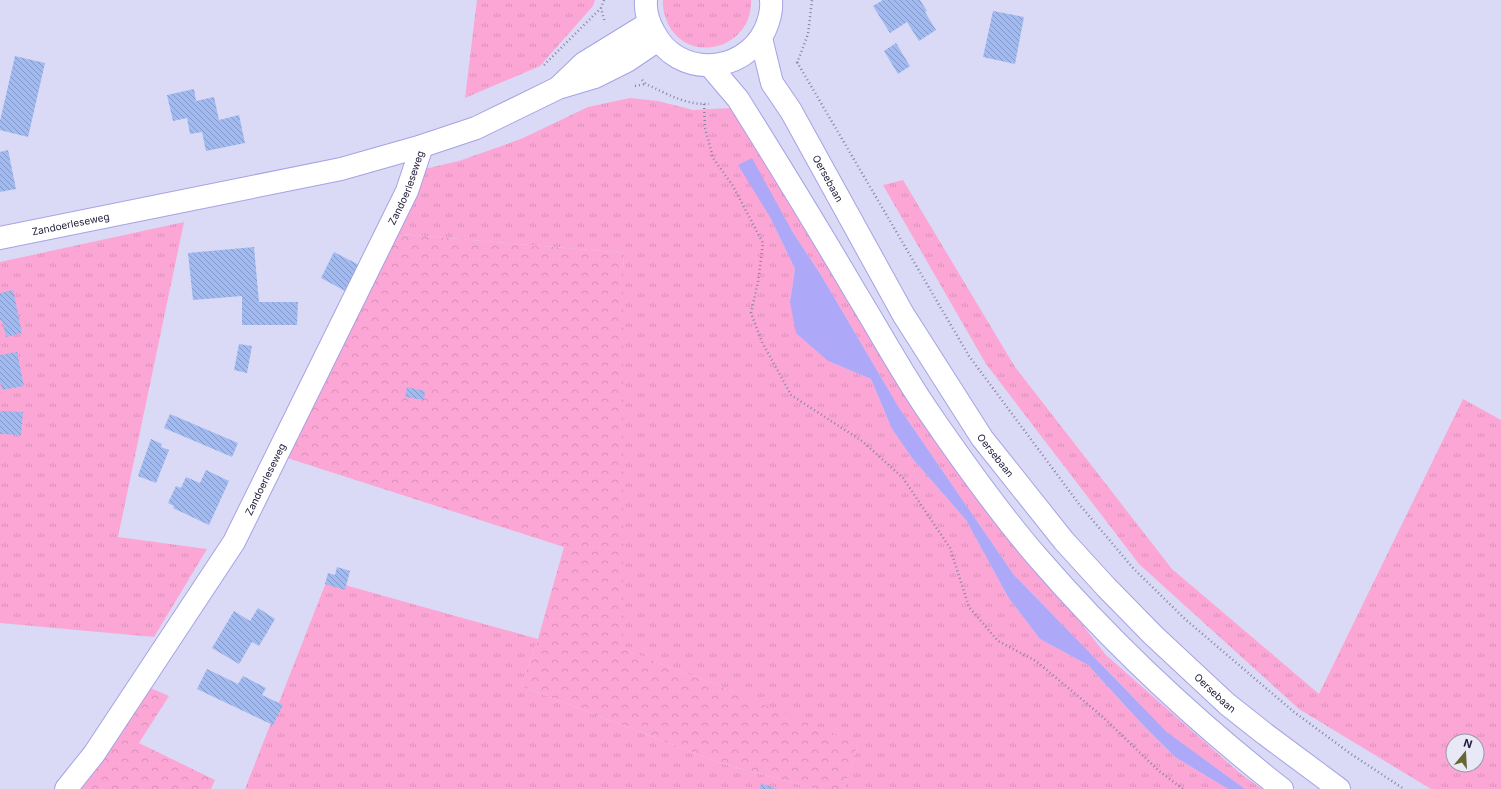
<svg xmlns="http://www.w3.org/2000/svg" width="1501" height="789" font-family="Inter,sans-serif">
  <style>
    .grass { fill: url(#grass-tufts); fill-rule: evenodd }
    .forest { fill: url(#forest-crowns) }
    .water { fill: #ada9f8 }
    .building { fill: url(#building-back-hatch) }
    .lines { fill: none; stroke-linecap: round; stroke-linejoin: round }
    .street-casing { stroke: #a5a2e5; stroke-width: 24 }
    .secondary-casing { stroke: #a5a2e5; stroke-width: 24 }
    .path { stroke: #8685a0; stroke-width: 2.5; stroke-dasharray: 1 3; stroke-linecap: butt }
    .street { stroke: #fff; stroke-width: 22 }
    .secondary { stroke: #fff; stroke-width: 22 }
    .labels { text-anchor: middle; stroke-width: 4; stroke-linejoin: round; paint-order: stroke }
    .street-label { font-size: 10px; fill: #22203a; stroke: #e8e8f7 }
  </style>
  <defs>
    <pattern id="grass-tufts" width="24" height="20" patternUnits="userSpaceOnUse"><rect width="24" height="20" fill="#fca6d5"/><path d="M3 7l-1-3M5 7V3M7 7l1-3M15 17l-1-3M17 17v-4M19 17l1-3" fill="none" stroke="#d88fb8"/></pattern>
    <pattern id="forest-crowns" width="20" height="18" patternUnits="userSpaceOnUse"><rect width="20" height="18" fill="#fca6d5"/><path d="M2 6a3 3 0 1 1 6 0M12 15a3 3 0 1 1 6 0" fill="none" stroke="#d88fb8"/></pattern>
    <pattern id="building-back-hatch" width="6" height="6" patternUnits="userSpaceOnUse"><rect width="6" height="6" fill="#a1baf2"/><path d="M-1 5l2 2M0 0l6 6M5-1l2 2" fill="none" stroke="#8397c5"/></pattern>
  </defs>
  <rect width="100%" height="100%" fill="#dadaf6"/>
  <path class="grass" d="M477 0H595L593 6 540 66 465 98Z
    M663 0H751C753 48 689 66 668 24 665 16 662 8 663 0Z
    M630 98 658 101 693 110 732 108 935 435 1106 655 1241 774 1262 789H1245L1167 732 1014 575 898 406 821 275 792 231 770 217 795 269 790 302 828 361 871 379 892 429 912 458 966 520 1008 597 1040 639 1088 665 1141 723 1175 757 1228 789H844L857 746 722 687 623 649V269L624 253 390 233 420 170 459 161 521 139 588 107Z
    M903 180 1015 367 1172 569 1319 694 1463 399 1501 420V789H1431L1299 709 1139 564 986 364 883 185ZM1453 741H1477V765H1453Z
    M184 222 118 537 207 549 154 637 0 623V262Z
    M327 580 538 639 521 686 720 763 816 789H245Z"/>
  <path class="forest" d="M390 233 624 253 623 269V649L722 687 841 737 857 746 844 789H816L720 763 521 686 538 639 564 547 281 456Z
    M148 687 169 696 139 743 215 780 211 789H70Z"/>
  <path class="water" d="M752 158 792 231 821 275 898 406 1014 575 1167 732 1245 789H1228L1175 757 1141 723 1088 665 1040 639 1008 597 966 520 912 458 892 429 871 379 828 361 796 333 790 302 795 269 770 217 738 165Z"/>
  <path class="building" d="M883 0H920L927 11 925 12 936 30 919 41 907 22 890 33 873 6Z
    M993 11 1024 17 1015 64 983 57Z
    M896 43 910 66 898 74 884 51Z
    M15 56 45 63 28 137 0 130V121Z
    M194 89 196 101 214 97 219 120 239 115 245 143 206 151 202 132 190 134 187 118 173 121 167 95Z
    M8 150 16 189 0 192V152Z
    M254 247 259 302H298L297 325H242V296L193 300 188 253Z
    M334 252 361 266 347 292 321 278Z
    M13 290 22 333 6 337 2 320 0 321V293Z
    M239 344 252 346 247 373 234 370Z
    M17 352 24 386 2 390 0 382V355Z
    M407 387 425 391 424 400 405 397Z
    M0 411 23 412 21 435 0 434Z
    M170 414 238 443 232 457 164 428Z
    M151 439 162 444 161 447 169 450 156 483 138 476Z
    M206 470 229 481 209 525 173 508 174 506 168 503 176 486 181 488 186 477 200 483Z
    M337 567 350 571 345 590 325 584 328 573 335 575Z
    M258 608 275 619 259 646 252 642 239 664 212 648 234 611 250 621Z
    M207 669 238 684 243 676 266 688 262 695 283 705 273 725 197 689Z
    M761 783 777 789H760Z"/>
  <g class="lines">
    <g class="street-casing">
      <g id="street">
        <path id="s1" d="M66 789 94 754 234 542 407 191 422 146"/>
      </g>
    </g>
    <g class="secondary-casing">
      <g id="secondary">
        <path d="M646 0C645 11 649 23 654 32 677 78 743 75 765 30 769 21 772 10 771 0"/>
        <path id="s2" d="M761 38 772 83 791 111 903 314 982 438 1064 541 1106 587 1153 635 1227 704 1265 734 1339 789"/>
        <path d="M710 66 738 99C778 163 818 228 856 293 880 332 902 373 928 411 963 462 999 513 1040 560 1113 644 1194 720 1282 789"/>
        <path d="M560 86 584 63 649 23"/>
        <path id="s3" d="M0 238 341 169 422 146 476 128 558 88 595 77 627 61 658 40"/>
      </g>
    </g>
    <path class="path" d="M604 0 601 8 605 23
      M797 62 969 356 1079 504 1133 568 1185 619 1294 712 1351 754 1404 789
      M797 63 808 34 812 0
      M544 65 601 8
      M642 80 646 84C667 94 686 105 709 104
      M635 86 646 84
      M704 104 705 128 713 158 733 186 763 243 758 282 751 313 762 342 791 395 862 441 903 478 950 548 969 607 998 641 1036 661 1103 717 1159 771 1183 789"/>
    <use href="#street" class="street"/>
    <use href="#secondary" class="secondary"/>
  </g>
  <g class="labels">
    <g class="street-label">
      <text dy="4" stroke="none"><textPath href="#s2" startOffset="157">Oersebaan</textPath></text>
      <text dy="4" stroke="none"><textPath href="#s1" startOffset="693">Zandoerleseweg</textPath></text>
      <text dy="4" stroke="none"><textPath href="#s3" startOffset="72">Zandoerleseweg</textPath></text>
      <text dy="4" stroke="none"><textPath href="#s2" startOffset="481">Oersebaan</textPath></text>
      <text dy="4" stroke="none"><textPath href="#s1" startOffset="369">Zandoerleseweg</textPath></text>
      <text dy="4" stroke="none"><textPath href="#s2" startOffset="805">Oersebaan</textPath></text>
    </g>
  </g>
  <g transform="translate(1465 753) rotate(18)"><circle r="19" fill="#e8e8f7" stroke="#9998ab"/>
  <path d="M0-3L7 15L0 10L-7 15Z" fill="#686532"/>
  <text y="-6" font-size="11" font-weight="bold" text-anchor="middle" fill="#22203a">N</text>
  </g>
</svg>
